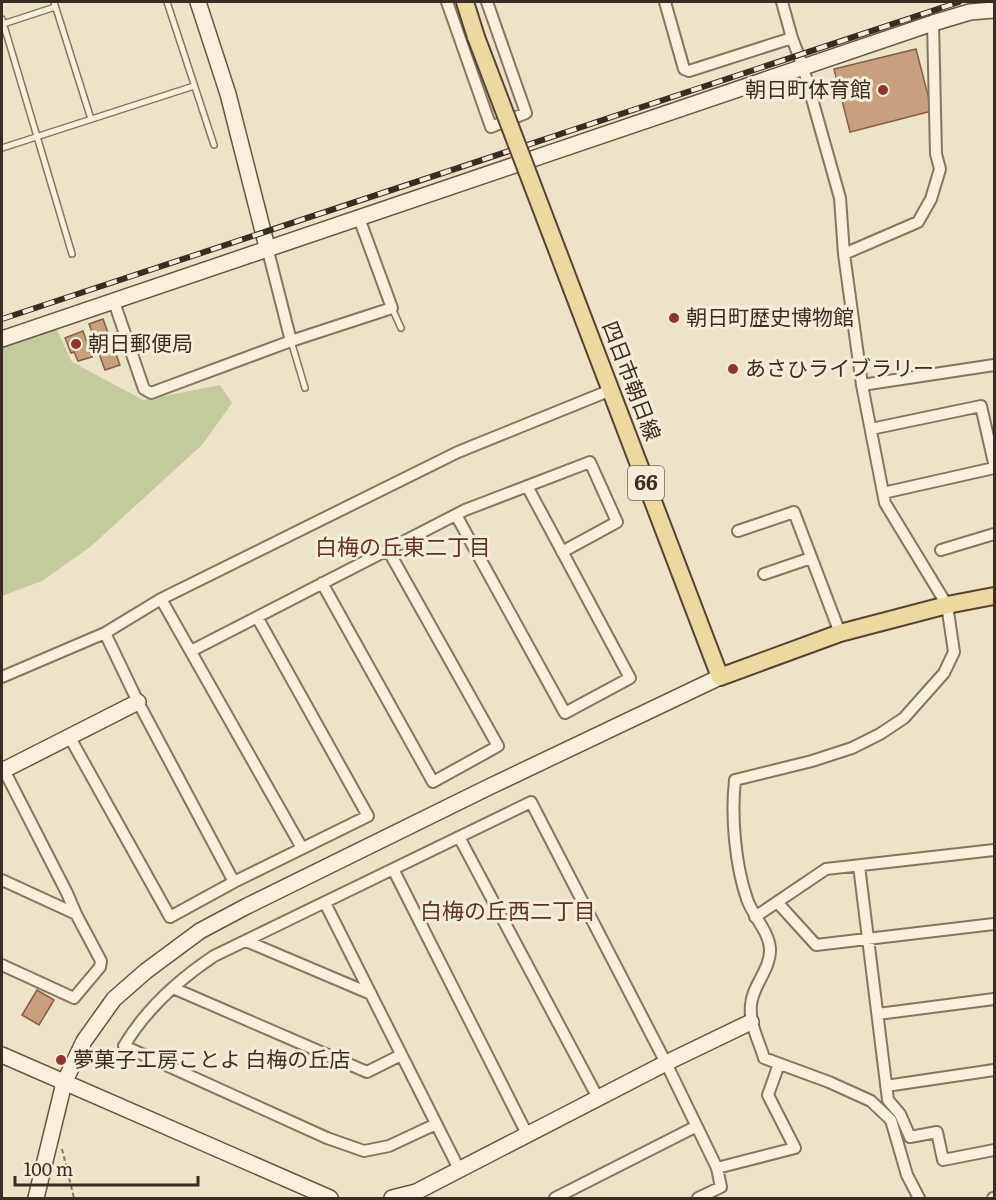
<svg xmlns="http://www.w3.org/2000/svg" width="996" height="1200" font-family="Literata,'Noto Sans JP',serif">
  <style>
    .green { fill: #c3ca9b }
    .building { fill: #c9a07f; stroke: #866044; stroke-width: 1.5 }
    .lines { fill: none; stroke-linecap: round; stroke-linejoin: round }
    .lane-casing { stroke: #88755d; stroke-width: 8 }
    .street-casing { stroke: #88755d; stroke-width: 14 }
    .secondary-casing { stroke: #6a5640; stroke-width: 18 }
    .primary-casing { stroke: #564331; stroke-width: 20 }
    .path { stroke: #88755d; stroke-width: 2; stroke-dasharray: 4.5 3; stroke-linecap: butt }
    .lane { stroke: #f8f0da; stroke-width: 5 }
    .street { stroke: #f8f0da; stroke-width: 10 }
    .secondary { stroke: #f8f0da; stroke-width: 15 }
    .primary { stroke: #edd8a1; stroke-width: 16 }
    .rail-casing { stroke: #392d20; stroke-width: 6 }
    .rail { stroke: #f4edd7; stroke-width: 4; stroke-dasharray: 11; stroke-linecap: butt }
    .primary-bridge-casing { stroke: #564331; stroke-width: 20; stroke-linecap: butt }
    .primary-bridge { stroke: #edd8a1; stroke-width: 16 }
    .poi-dot { fill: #943230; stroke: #f4edd7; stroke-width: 2 }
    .labels { text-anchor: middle; stroke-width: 6; stroke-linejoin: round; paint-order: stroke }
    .shield { fill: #f4edd7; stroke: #716757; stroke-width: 1.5 }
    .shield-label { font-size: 20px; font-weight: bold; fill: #392d20 }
    .poi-label { font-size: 21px; fill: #392d20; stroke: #f4edd7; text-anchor: start }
    .street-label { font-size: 21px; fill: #392d20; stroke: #f4edd7 }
    .neighbourhood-label { font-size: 22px; fill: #633122; stroke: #f4edd7 }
  </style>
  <rect width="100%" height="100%" fill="#ede3c7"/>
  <path class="green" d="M56 328 72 362 143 400 220 385 232 403 202 445 90 547 42 581 2 596V347Z"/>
  <path class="building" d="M916 49 932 111 850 132 834 69Z
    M103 319 110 338 96 343 89 324Z
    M83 331 92 357 78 361 74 352 71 353 65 338Z
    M113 346 120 365 105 370 98 351Z
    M37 990 54 1000 39 1025 22 1015Z"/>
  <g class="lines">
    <g class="lane-casing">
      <path id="lane" d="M54 2 91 119
        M167 2 214 145
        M2 19 72 254
        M3 24 55 7
        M2 148 194 86
        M392 308 401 328
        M291 341 305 388"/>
    </g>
    <g class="street-casing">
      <path id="street" d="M447 2 491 127 526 113 487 2
        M665 2 684 69 689 71 792 38
        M782 2 792 38 803 67 840 198 844 254 862 385 885 503 947 605 954 652 944 673 904 718 880 734 852 748 812 761 735 780C731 816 735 864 747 899 752 915 769 931 770 949 771 969 752 986 751 1005 749 1023 759 1041 764 1058L829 1082 871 1101 891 1120 907 1175 919 1198
        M267 247 291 341
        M844 254 918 222 931 199 940 169 936 154 933 23
        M114 302 144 389 151 393 291 341 392 308 359 218
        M862 385 994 365
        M871 429 981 406 994 463
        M883 493 994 468
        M456 515 565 713 630 678 527 486
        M738 531 794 512 840 633
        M941 550 994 534
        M764 574 811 558
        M322 583 433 782 498 746 388 550
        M161 599 302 848
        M105 633 138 702 234 882
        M191 651 465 510 590 462 617 522 562 552
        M2 677 105 633 161 599 458 452 611 390
        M69 736 170 917 234 882 368 816 257 617
        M459 837 598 1098
        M859 866 888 1100 900 1114 910 1137 937 1132 943 1160 994 1150
        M393 869 527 1134
        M2 880 76 914
        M777 902 816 945 994 924
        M325 903 459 1169
        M755 917 826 869 994 850
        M246 941 371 994
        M2 965 74 998 100 967 101 961 76 914 67 893 4 770
        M173 988 367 1072 401 1055
        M878 1014 994 999
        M886 1086 994 1070
        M436 1124 389 1146 364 1151 327 1138 124 1046C146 1009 178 980 214 956L531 802 666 1063 717 1168 721 1187 698 1198
        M717 1168 795 1148 768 1095 779 1064
        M555 1198 695 1127
        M993 1198H994"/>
    </g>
    <g class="secondary-casing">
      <path id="secondary" d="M198 2 228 94 267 247
        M2 339 933 23 970 12 994 10
        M2 771 138 702
        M2 1055 330 1198
        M36 1198 64 1083 84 1041 114 999 146 971 200 931 247 906 491 786 720 677
        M392 1198 416 1192 666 1063 751 1022"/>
    </g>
    <g class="primary-casing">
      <path id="primary" d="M465 2 476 37
        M572 289 720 677 840 633 947 605 994 596"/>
    </g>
    <path class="path" d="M62 1149 74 1198"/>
    <use href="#lane" class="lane"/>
    <use href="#street" class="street"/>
    <use href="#secondary" class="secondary"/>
    <use href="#primary" class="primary"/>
    <g class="rail-casing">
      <path id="rail" d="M2 319 959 2"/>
    </g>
    <use href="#rail" class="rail"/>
    <g class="primary-bridge-casing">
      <path id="primary-bridge" d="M476 37 572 289"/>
    </g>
    <use href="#primary-bridge" class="primary-bridge"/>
  </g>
  <g class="poi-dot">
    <circle cx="883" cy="90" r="6"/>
    <circle cx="674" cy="318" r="6"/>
    <circle cx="76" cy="344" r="6"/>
    <circle cx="733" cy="369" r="6"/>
    <circle cx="61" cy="1060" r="6"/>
  </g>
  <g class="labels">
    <rect class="shield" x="628" y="466" width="36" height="34" rx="4.5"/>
    <g class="shield-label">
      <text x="646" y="490">66</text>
    </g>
    <g class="poi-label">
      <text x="871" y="97" text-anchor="end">朝日町体育館</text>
      <text x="686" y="325">朝日町歴史博物館</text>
      <text x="88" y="351">朝日郵便局</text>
      <text x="745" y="376">あさひライブラリー</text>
      <text x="73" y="1067">夢菓子工房ことよ 白梅の丘店</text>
    </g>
    <g class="street-label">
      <text transform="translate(631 381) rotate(69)" y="7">四日市朝日線</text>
    </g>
    <g class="neighbourhood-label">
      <text x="403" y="555">白梅の丘東二丁目</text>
      <text x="508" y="919">白梅の丘西二丁目</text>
    </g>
  </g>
  <rect width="996" height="1200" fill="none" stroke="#392d20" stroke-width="6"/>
  <path d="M15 1176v9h183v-9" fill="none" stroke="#392d20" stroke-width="3"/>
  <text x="24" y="1176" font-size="18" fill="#392d20" stroke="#f4edd7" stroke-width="4.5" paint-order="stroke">100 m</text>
</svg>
